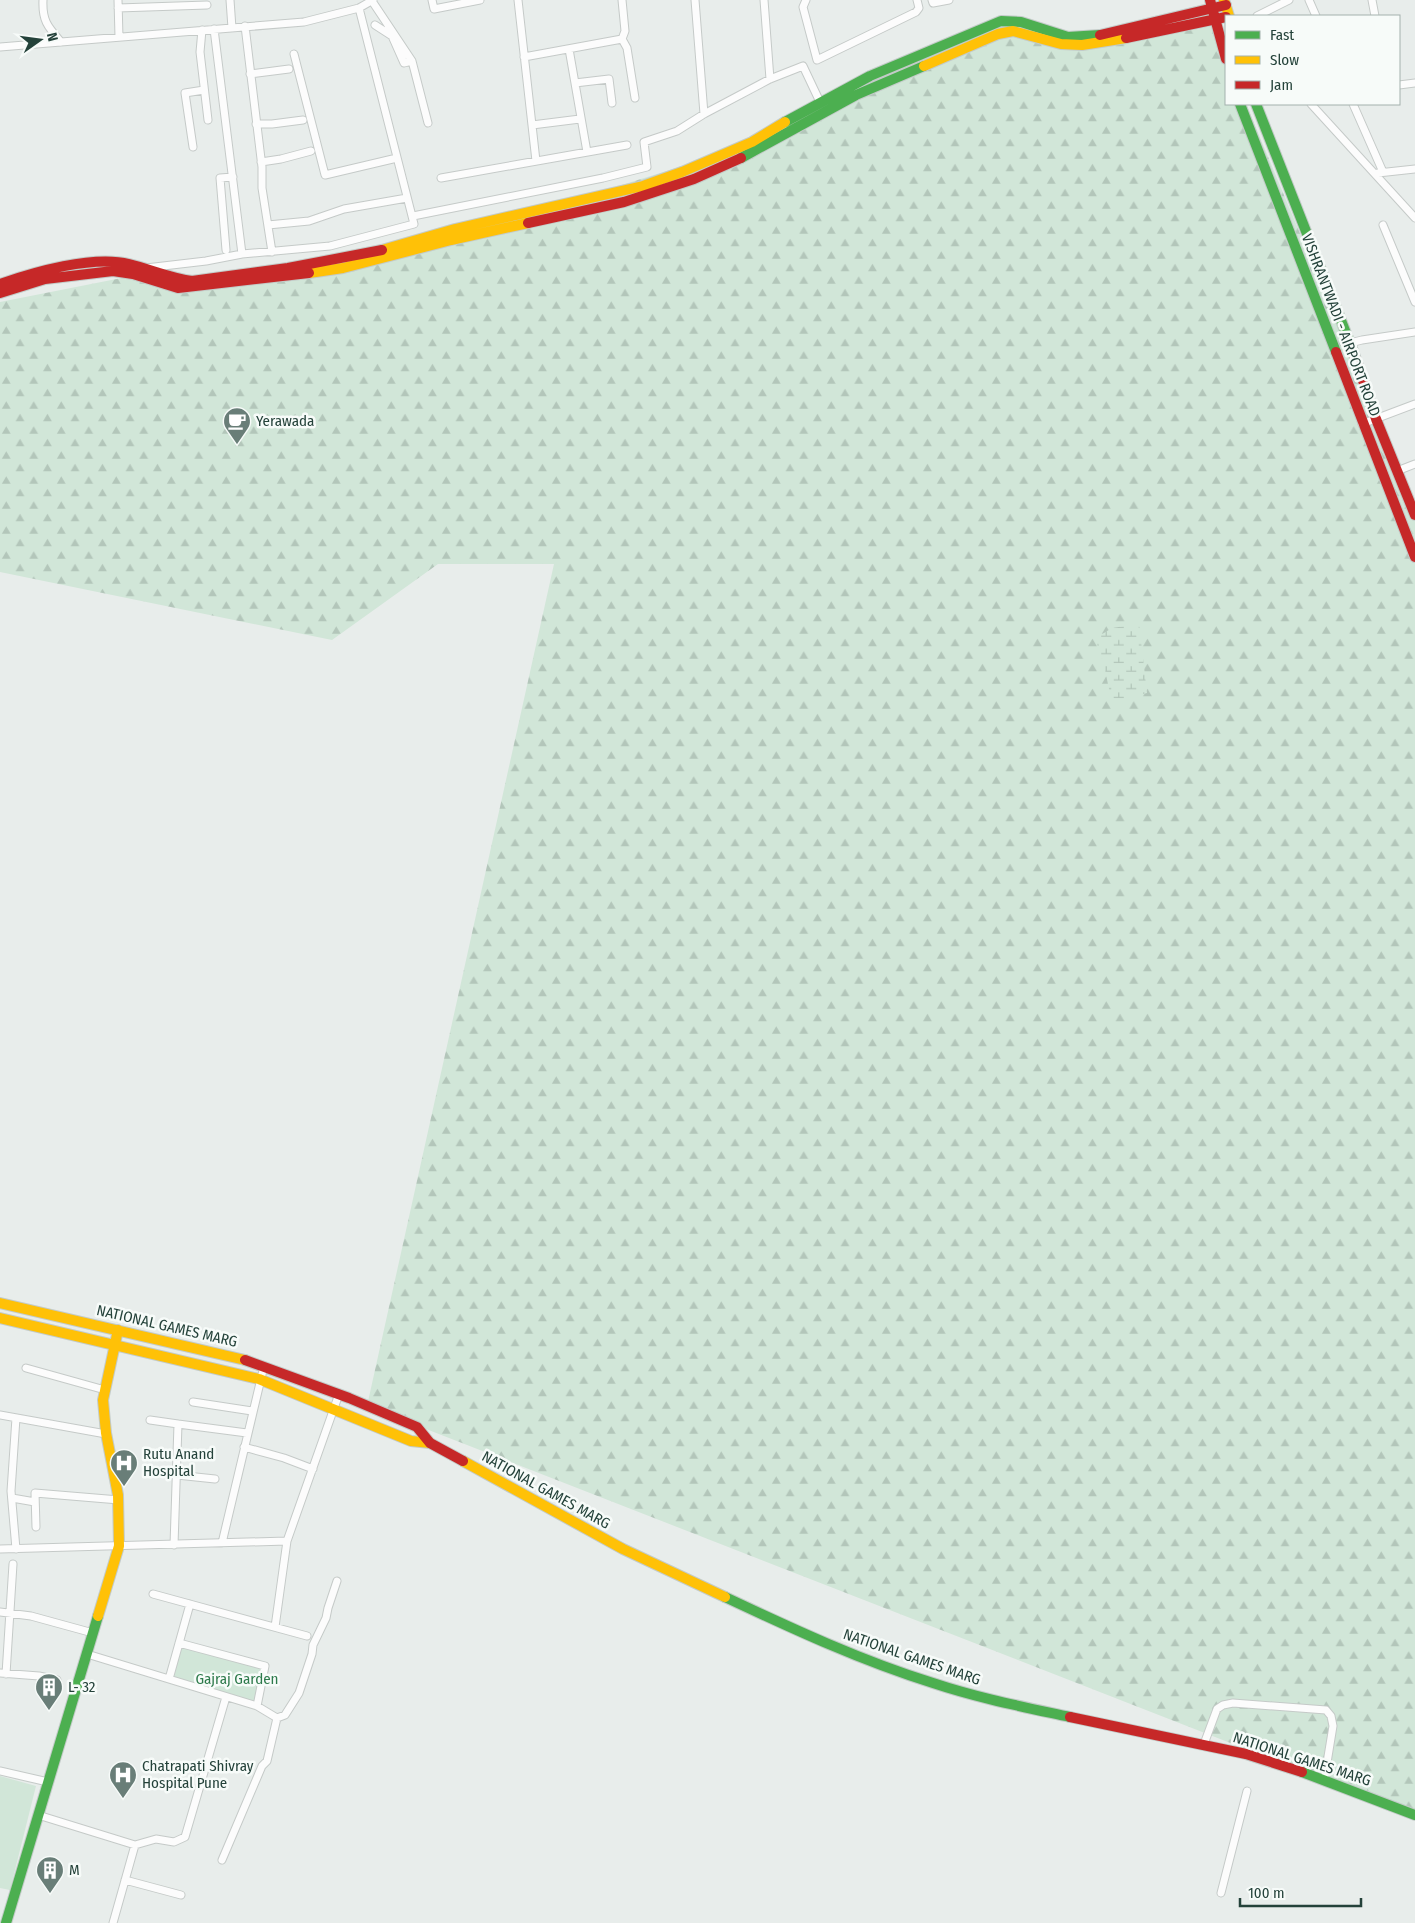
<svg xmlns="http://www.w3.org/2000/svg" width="1415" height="1923" font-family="'Fira Sans Condensed',sans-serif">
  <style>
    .forest { fill: url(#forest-firs) }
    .wetland { fill: url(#wetland-marsh) }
    .green { fill: #d1e6d8 }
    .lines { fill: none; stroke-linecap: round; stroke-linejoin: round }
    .street-casing { stroke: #c5cac8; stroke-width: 9 }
    .fast-casing { stroke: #c3cbc8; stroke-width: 12 }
    .slow-casing { stroke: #c3cbc8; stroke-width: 12 }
    .jam-casing { stroke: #c3cbc8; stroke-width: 12 }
    .street { stroke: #fcfcfc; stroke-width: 7 }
    .fast { stroke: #4caf50; stroke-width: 10 }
    .slow { stroke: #ffc107; stroke-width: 10 }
    .jam { stroke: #c62828; stroke-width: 10 }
    .labels { text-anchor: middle; stroke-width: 5; stroke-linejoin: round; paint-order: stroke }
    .street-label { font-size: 15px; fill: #24423a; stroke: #f7fbf9 }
    .poi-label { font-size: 15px; fill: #24423a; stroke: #f7fbf9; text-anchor: start }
    .park-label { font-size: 15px; fill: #2d7a4b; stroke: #f7fbf9 }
  </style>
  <defs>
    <pattern id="forest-firs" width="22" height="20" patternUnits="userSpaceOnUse" patternTransform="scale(1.25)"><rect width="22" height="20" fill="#d1e6d8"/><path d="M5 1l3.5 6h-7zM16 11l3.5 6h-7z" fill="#b3c6ba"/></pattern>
    <pattern id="wetland-marsh" width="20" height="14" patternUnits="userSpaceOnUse" patternTransform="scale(1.25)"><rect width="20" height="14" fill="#d1e6d8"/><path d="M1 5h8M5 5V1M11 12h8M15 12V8" fill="none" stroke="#b3c6ba"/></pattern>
  </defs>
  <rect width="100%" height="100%" fill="#e8edeb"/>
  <path class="forest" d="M1001 21 1059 40 1211 21 1226 58V104H1246L1415 509V1815L367 1406 554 564H438L332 640 0 572V302L162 270H169L178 275 179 284 379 261 756 143Z"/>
  <path class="wetland" d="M1139 624 1147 693 1113 701C1108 689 1107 677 1104 665 1102 656 1097 648 1096 638L1112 628Z"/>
  <path class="green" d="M179 1643 265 1666 257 1706 169 1679Z
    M0 1776 36 1786 10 1890 0 1888Z"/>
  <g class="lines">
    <g class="street-casing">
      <path id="street" d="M43 0C42 21 48 27 61 42
        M118 0 119 37
        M230 0 232 28
        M432 0 434 9 480 0
        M518 0 536 161
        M695 0 704 114
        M764 0 770 79
        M806 0 803 7 817 60 916 12 919 8 917 0
        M932 0 933 3 949 0
        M1309 0 1316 16
        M1372 0 1375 16
        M372 1 412 61 428 123
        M118 8 207 5
        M1257 16 1289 0
        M375 25 392 36 404 63 412 61
        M245 26 262 167V188L272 252
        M214 29 242 254
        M202 30 200 52 208 120
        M622 39 627 48 635 98
        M0 47 304 22 359 8 373 0
        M569 49 587 152
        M294 54 325 175 397 158
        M524 57 622 39 625 31 622 0
        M250 74 289 69
        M575 83 609 79 612 103
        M1399 85 1415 83
        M1311 104 1415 218
        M1353 104 1383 172
        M256 124H272L303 120
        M532 125 580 119
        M193 147 185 93 204 90
        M261 162 281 159 311 151
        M1378 173 1415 169
        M441 178 627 145
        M413 216 603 178 647 167 644 142 677 131 704 114 770 79 803 66 820 102
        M268 225 309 221 344 209 407 198
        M1383 225 1415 302
        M226 250 220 178 233 177
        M146 268 206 261 242 254 330 246 414 224 359 8
        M1350 343 1362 340 1415 332
        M1362 424 1415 404
        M1397 471 1415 464
        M26 1368 105 1390
        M193 1402 252 1411
        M0 1415 106 1434
        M16 1418 11 1491 16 1549
        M150 1420 178 1424
        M244 1447 284 1458 313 1469
        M177 1475 215 1479
        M12 1498 35 1502
        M36 1527 35 1493 119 1500
        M222 1543 264 1366
        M174 1545 178 1424 247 1433
        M0 1549 287 1541 339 1394
        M153 1594 307 1636
        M0 1612 31 1616 93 1633
        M275 1627 287 1541
        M179 1643 265 1666 257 1706
        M87 1654 257 1706 277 1718
        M0 1673 39 1676 57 1680
        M6 1674 13 1564
        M169 1679 190 1604
        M277 1718 285 1715 299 1693 312 1654 313 1645 326 1618 328 1608 337 1581
        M1204 1744 1217 1709 1223 1705 1233 1703 1326 1710 1331 1716 1333 1726 1324 1781
        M0 1771 48 1782
        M38 1815 135 1845
        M135 1845 156 1839 174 1842 185 1837 226 1697
        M222 1860 262 1766 267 1761 277 1718
        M125 1880 181 1895
        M1221 1893 1247 1791
        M113 1923 135 1845"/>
    </g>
    <g class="fast-casing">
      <path id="fast" d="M1240 104 1336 352
        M1256 104 1353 351
        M785 122 870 76 1001 21 1021 22 1068 37 1100 35
        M741 158 856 95 924 66
        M725 1597C793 1629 862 1661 933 1683 978 1698 1024 1707 1070 1717
        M1302 1772 1415 1815
        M6 1923 98 1616"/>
    </g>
    <g class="slow-casing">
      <path id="slow" d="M1224 0 1229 16
        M924 66 998 34 1013 31 1061 44 1082 45 1126 38
        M382 250 455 229 643 186 682 172 752 142 785 122
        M309 273 343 268 451 240 528 223
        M0 1303 245 1360
        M0 1318 259 1379 411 1441 430 1443
        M463 1461 623 1549 725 1597
        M98 1616 119 1546 118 1495 106 1433 103 1400 118 1330"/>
    </g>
    <g class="jam-casing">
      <path id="jam" d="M1210 0 1226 59
        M1100 35 1226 5
        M1126 38 1226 17
        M528 223 624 202 694 179 741 158
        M0 284C34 272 93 255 129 264 150 269 170 278 192 281L288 268 382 250
        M0 293 45 279 113 271 133 274 178 288 309 273
        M1353 351 1376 419 1415 515
        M1336 352 1415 557
        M245 1360 349 1398 417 1427 430 1443 463 1461
        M1070 1717 1246 1754 1302 1772"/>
    </g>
    <use href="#street" class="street"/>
    <use href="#fast" class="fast"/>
    <use href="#slow" class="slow"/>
    <use href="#jam" class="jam"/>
  </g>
  <defs>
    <g id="cafe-pin" transform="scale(1.4375)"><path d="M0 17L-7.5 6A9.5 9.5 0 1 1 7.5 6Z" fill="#697e78" stroke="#f7fbf9"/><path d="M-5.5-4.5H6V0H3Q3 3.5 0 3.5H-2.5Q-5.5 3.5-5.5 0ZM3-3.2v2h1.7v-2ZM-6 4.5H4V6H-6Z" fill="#fff"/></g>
    <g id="hospital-pin" transform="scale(1.4375)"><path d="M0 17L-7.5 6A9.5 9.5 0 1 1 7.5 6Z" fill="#697e78" stroke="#f7fbf9"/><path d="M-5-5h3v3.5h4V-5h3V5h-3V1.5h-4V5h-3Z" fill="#fff"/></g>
    <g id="building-pin" transform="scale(1.4375)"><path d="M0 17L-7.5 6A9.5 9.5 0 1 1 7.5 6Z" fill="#697e78" stroke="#f7fbf9"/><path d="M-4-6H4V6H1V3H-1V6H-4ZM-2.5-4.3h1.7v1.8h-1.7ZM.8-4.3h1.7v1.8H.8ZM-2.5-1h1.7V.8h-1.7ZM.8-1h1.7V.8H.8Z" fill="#fff"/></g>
  </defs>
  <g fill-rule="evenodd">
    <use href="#cafe-pin" x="237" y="421"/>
    <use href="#hospital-pin" x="124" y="1463"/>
    <use href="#building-pin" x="49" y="1687"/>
    <use href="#hospital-pin" x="123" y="1775"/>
    <use href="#building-pin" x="50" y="1870"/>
  </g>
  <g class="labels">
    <g class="street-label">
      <text transform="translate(1341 325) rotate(69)" y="5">VISHRANTWADI - AIRPORT ROAD</text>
      <text transform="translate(167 1326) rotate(13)" y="5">NATIONAL GAMES MARG</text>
      <text transform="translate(546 1490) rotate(29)" y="5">NATIONAL GAMES MARG</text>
      <text transform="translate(912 1657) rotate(19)" y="5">NATIONAL GAMES MARG</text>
      <text transform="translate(1302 1759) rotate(18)" y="5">NATIONAL GAMES MARG</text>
    </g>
    <g class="poi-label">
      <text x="256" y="426">Yerawada</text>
      <text x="143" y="1459">Rutu Anand<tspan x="143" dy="17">Hospital</tspan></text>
      <text x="68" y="1692">L- 32</text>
      <text x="142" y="1771">Chatrapati Shivray<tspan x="142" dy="17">Hospital Pune</tspan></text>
      <text x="69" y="1875">M</text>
    </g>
    <g class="park-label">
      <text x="237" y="1684">Gajraj Garden</text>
    </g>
  </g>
  <rect x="1225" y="15" width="175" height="90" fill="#f7fbf9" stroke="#a3b1ad"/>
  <rect x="1235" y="31" width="25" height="8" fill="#4caf50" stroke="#a3b1ad"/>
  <text x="1270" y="40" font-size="15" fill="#24423a">Fast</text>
  <rect x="1235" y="56" width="25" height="8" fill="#ffc107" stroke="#a3b1ad"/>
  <text x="1270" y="65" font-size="15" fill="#24423a">Slow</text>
  <rect x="1235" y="81" width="25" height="8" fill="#c62828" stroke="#a3b1ad"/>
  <text x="1270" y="90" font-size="15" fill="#24423a">Jam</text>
  <g transform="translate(40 40) rotate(76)" stroke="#f7fbf9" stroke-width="4" paint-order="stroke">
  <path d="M0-4L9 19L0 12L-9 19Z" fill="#24423a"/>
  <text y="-8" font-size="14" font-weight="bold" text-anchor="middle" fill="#24423a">N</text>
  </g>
  <path d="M1240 1898v8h121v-8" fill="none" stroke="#24423a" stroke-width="2.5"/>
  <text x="1248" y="1898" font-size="15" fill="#24423a" stroke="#f7fbf9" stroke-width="4" paint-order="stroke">100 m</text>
</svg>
